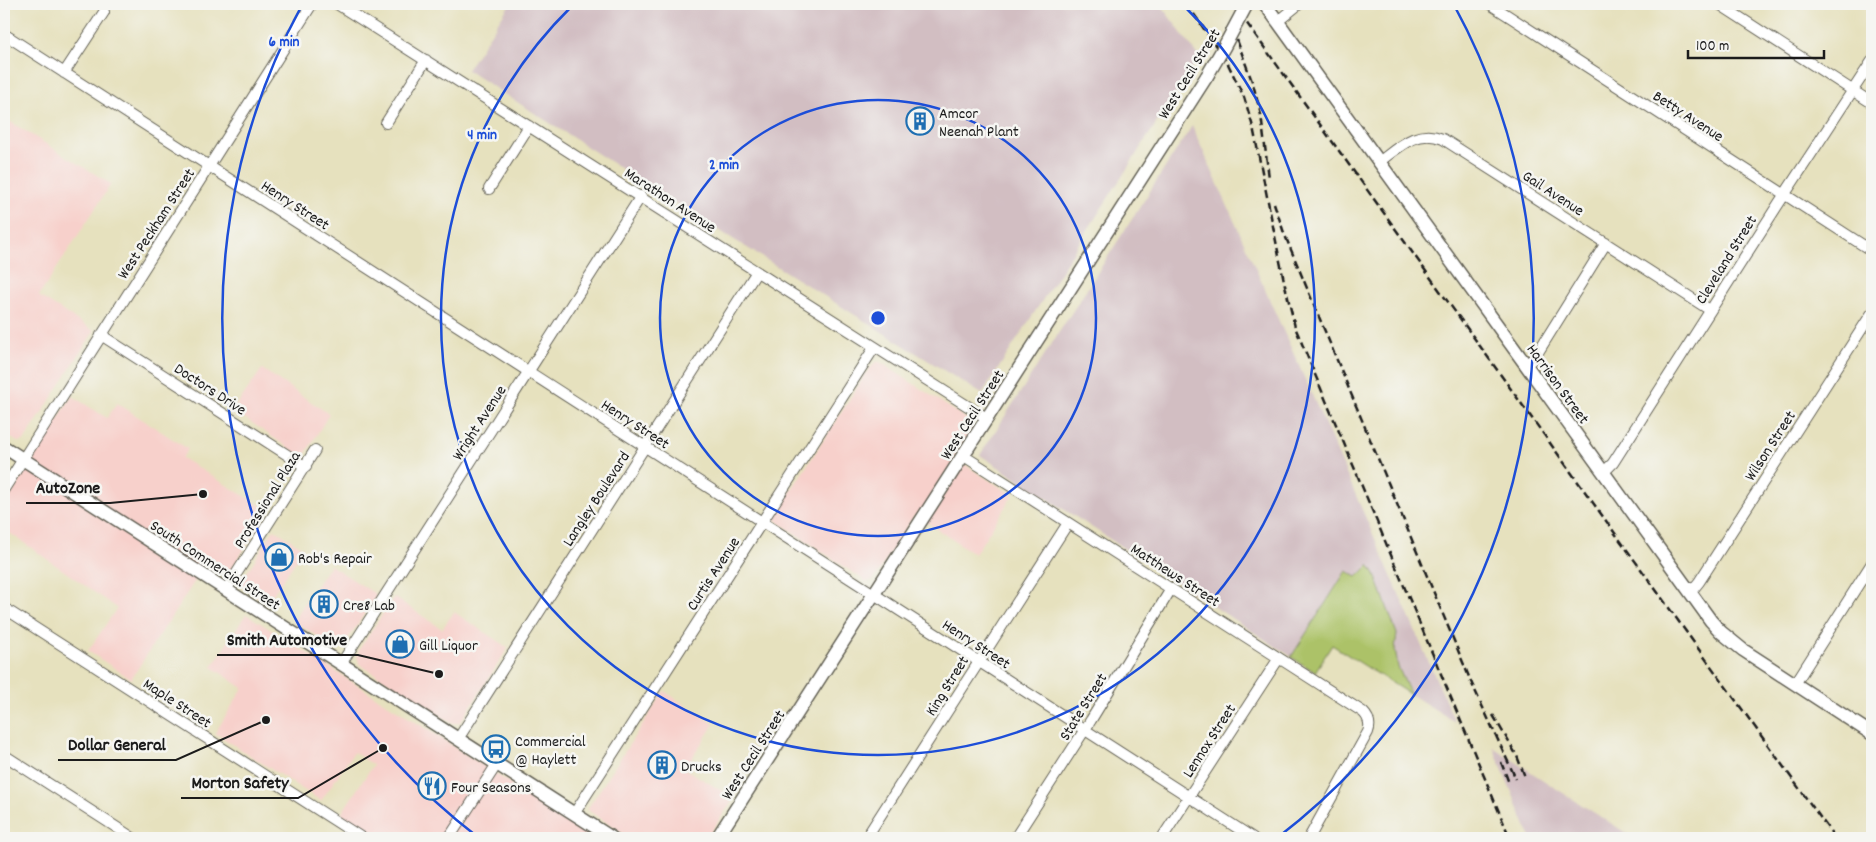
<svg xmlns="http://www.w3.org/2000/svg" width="1876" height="842" font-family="Dekko,sans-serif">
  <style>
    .built { fill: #f7d0cb }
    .industrial { fill: #d2bec2 }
    .green { fill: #acc267; stroke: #646f42 }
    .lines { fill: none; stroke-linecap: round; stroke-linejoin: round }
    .minor-casing { stroke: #636155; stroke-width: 12 }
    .major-casing { stroke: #636155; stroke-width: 15 }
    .minor { stroke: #fff; stroke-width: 10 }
    .major { stroke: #fff; stroke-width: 12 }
    .rail { stroke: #1c1c1c; stroke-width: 2.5; stroke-dasharray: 8 4; stroke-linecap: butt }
    .major-bridge-casing { stroke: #636155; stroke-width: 15; stroke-linecap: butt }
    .major-bridge { stroke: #fff; stroke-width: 12 }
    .ring { fill: none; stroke: #1d4ed8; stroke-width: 2.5 }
    .labels { text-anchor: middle; stroke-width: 5; stroke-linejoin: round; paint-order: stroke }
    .street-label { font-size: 16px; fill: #1c1c1c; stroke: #f6f6f2 }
    .poi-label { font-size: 16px; fill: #1c1c1c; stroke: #f6f6f2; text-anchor: start }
    .centre { fill: #1d4ed8; stroke: #f6f6f2; stroke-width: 2.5 }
    .ring-label { font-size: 15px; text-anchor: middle; font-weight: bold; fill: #1d4ed8; stroke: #f6f6f2; stroke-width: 5; stroke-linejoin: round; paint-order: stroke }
    .leader { fill: none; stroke: #1c1c1c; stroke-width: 2 }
    .callout-dot { fill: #1c1c1c; stroke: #f6f6f2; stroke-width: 2 }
    .callout-label { font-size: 18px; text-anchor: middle; font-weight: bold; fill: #1c1c1c; stroke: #f6f6f2; stroke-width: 5; stroke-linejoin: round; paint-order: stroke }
  </style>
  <rect width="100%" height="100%" fill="#f6f6f2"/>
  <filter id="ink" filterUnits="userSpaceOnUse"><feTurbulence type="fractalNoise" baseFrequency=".02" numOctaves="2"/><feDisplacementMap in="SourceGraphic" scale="10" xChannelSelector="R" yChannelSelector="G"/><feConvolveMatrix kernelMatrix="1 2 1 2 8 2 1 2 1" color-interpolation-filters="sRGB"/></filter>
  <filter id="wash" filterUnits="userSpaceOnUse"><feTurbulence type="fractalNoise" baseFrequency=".0096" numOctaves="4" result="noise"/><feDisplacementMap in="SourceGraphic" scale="20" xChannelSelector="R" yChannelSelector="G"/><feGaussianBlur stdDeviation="1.12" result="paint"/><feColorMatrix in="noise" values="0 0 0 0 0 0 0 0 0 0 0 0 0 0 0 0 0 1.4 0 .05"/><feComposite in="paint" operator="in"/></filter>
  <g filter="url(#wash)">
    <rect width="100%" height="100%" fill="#e6e1be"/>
    <path class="built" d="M4 118 111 184 39 296 94 331 26 438 23 441 18 442 4 434Z
      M876 362H880L970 421 972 428 954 458 1013 495 975 554 915 515 874 579 867 582 775 520 776 514 869 369Z
      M262 369 329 414 303 458 233 410Z
      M72 396 107 418 117 403 188 449 182 458 269 511 227 576 206 564 131 679 88 651 117 608 4 529V506Z
      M274 529 304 549 267 603 242 587 241 582Z
      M330 565 377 595 344 645 338 649 293 621Z
      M394 597 442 629 454 612 508 648 462 720 459 723H452L359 664 357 655 360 648Z
      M246 614 447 742 595 838H378L341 814 373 765 354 752 321 801 215 733 243 688 212 667Z
      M664 691 714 724 685 769 734 798 707 838H630L589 811 588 808Z"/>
    <path class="industrial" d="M510 4H1160L1199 57 982 394 667 198 467 70Z
      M1192 126 1316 404 1455 722 1332 645 1315 672 980 455Z
      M1493 747 1560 791 1634 838H1531Z"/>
    <path class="green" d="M1369 565 1374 572 1397 634 1395 649 1398 667 1411 695 1332 645 1315 672 1291 657 1346 571 1357 577Z"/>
  </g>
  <g filter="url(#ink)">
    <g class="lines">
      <g class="minor-casing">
        <path id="minor" d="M337 4 988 419
          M1490 4 1872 251
          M1719 4 1872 103
          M1278 21 1299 4
          M4 34 1253 838
          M64 73 104 12
          M386 123 426 60
          M1379 162C1399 147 1417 128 1443 139L1710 310
          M489 189 529 126
          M101 335 306 467
          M1526 365 1535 357 1606 243
          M964 456 1363 712C1369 718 1371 724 1368 732L1309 838
          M1604 472 1613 463 1779 203 1872 61
          M4 489 312 4
          M226 590 315 450
          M1690 593 1699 582 1872 313
          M4 608 362 838
          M341 664 641 196
          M1795 684 1872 563
          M458 739 756 273
          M4 755 133 838
          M574 814 874 348
          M449 838 497 764
          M866 838 1068 523
          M1015 838 1091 720 1171 589
          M1162 838 1279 658"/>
      </g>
      <g class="major-casing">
        <path id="major" d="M1265 4 1711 621 1721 632 1743 650 1872 734
          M4 447 612 838
          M717 838 1207 76"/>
      </g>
      <use href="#minor" class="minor"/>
      <use href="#major" class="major"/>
      <path class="rail" d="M1187 4 1228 64 1244 97 1253 127 1284 281 1295 327 1510 838
        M1233 4 1835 838
        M1237 40 1253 84 1261 115 1269 178
        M1274 203 1284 233 1472 684 1516 779
        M1493 715 1517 756 1525 777
        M1501 762 1509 783"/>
      <g class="major-bridge-casing">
        <path id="major-bridge" d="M1207 76 1224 47 1247 4"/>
      </g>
      <use href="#major-bridge" class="major-bridge"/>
    </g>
  </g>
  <g class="ring">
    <circle cx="878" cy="318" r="218"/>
    <path d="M1184 6A437 437 0 1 1 572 6"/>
    <path d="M479 838A655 655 0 0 1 302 5M1454 5A655 655 0 0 1 1277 838"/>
  </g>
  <defs>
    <g id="building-ring" transform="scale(1.4375)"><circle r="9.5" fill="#f6f6f2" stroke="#1f6fb2" stroke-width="1.5"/><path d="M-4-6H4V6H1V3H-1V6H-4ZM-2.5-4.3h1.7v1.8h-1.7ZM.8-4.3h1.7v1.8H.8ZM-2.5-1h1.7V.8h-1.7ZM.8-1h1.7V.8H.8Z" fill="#1f6fb2"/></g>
    <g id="shop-ring" transform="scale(1.4375)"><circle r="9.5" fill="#f6f6f2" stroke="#1f6fb2" stroke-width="1.5"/><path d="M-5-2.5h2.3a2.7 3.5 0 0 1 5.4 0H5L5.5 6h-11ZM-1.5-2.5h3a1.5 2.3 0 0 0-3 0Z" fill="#1f6fb2"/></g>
    <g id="bus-ring" transform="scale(1.4375)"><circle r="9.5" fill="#f6f6f2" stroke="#1f6fb2" stroke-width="1.5"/><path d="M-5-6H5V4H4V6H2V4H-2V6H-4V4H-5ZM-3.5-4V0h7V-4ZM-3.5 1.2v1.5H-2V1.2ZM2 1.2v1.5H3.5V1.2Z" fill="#1f6fb2"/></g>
    <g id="restaurant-ring" transform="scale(1.4375)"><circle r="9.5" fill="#f6f6f2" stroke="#1f6fb2" stroke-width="1.5"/><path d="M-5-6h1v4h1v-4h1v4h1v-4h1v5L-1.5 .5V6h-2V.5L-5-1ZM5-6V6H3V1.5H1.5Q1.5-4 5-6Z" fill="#1f6fb2"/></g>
  </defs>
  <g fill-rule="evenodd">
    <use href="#building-ring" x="920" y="121"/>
    <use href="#shop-ring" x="279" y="557"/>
    <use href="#building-ring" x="324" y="604"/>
    <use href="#shop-ring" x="400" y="644"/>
    <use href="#bus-ring" x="496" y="749"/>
    <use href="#building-ring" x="662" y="765"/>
    <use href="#restaurant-ring" x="432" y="786"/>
  </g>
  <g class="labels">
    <g class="street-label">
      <text transform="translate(1188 73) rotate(-58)" y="6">West Cecil Street</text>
      <text transform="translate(1689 115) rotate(33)" y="6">Betty Avenue</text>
      <text transform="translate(1554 192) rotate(33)" y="6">Gail Avenue</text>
      <text transform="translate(671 199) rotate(33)" y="6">Marathon Avenue</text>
      <text transform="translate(296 204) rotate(33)" y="6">Henry Street</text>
      <text transform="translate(155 223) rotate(-57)" y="6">West Peckham Street</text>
      <text transform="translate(1725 259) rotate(-58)" y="6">Cleveland Street</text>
      <text transform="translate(1559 383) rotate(54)" y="6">Harrison Street</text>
      <text transform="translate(211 388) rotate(33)" y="6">Doctors Drive</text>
      <text transform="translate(971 414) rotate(-57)" y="6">West Cecil Street</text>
      <text transform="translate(478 422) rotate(-57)" y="6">Wright Avenue</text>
      <text transform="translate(636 423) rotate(33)" y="6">Henry Street</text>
      <text transform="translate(1769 445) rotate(-57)" y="6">Wilson Street</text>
      <text transform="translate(595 498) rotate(-57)" y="6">Langley Boulevard</text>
      <text transform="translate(266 499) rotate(-58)" y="6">Professional Plaza</text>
      <text transform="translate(216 564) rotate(33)" y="6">South Commercial Street</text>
      <text transform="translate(712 573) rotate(-57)" y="6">Curtis Avenue</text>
      <text transform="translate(1176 574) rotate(33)" y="6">Matthews Street</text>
      <text transform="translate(977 643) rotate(33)" y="6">Henry Street</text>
      <text transform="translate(946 685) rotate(-58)" y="6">King Street</text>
      <text transform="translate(178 702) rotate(33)" y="6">Maple Street</text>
      <text transform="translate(1082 706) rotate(-58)" y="6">State Street</text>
      <text transform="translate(1208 740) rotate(-57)" y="6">Lennox Street</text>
      <text transform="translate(752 754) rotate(-57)" y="6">West Cecil Street</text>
    </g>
    <g class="poi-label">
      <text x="939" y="118">Amcor<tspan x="939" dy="18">Neenah Plant</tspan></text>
      <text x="298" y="563">Rob's Repair</text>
      <text x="343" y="610">Cre8 Lab</text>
      <text x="419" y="650">Gill Liquor</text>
      <text x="515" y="746">Commercial<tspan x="515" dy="18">@ Haylett</tspan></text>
      <text x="681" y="771">Drucks</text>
      <text x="451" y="792">Four Seasons</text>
    </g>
  </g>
  <circle cx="878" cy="318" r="8" class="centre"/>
  <g class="ring-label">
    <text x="284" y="46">6 min</text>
    <text x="482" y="139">4 min</text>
    <text x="724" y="169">2 min</text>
  </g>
  <path class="leader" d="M203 494L110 503H26M439 674L358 655H217M266 720L176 760H58M383 748L298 798H181"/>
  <g class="callout-dot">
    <circle cx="203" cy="494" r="5"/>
    <circle cx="439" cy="674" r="5"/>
    <circle cx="266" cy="720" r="5"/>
    <circle cx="383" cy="748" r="5"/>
  </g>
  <g class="callout-label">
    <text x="68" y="493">AutoZone</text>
    <text x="287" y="645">Smith Automotive</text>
    <text x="117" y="750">Dollar General</text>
    <text x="240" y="788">Morton Safety</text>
  </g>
  <rect width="1876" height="842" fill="none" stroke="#f6f6f2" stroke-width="20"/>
  <path d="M1688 50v8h136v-8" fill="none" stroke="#1c1c1c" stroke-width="2.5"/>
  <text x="1696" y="50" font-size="15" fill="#1c1c1c" stroke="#f6f6f2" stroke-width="4" paint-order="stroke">100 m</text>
</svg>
